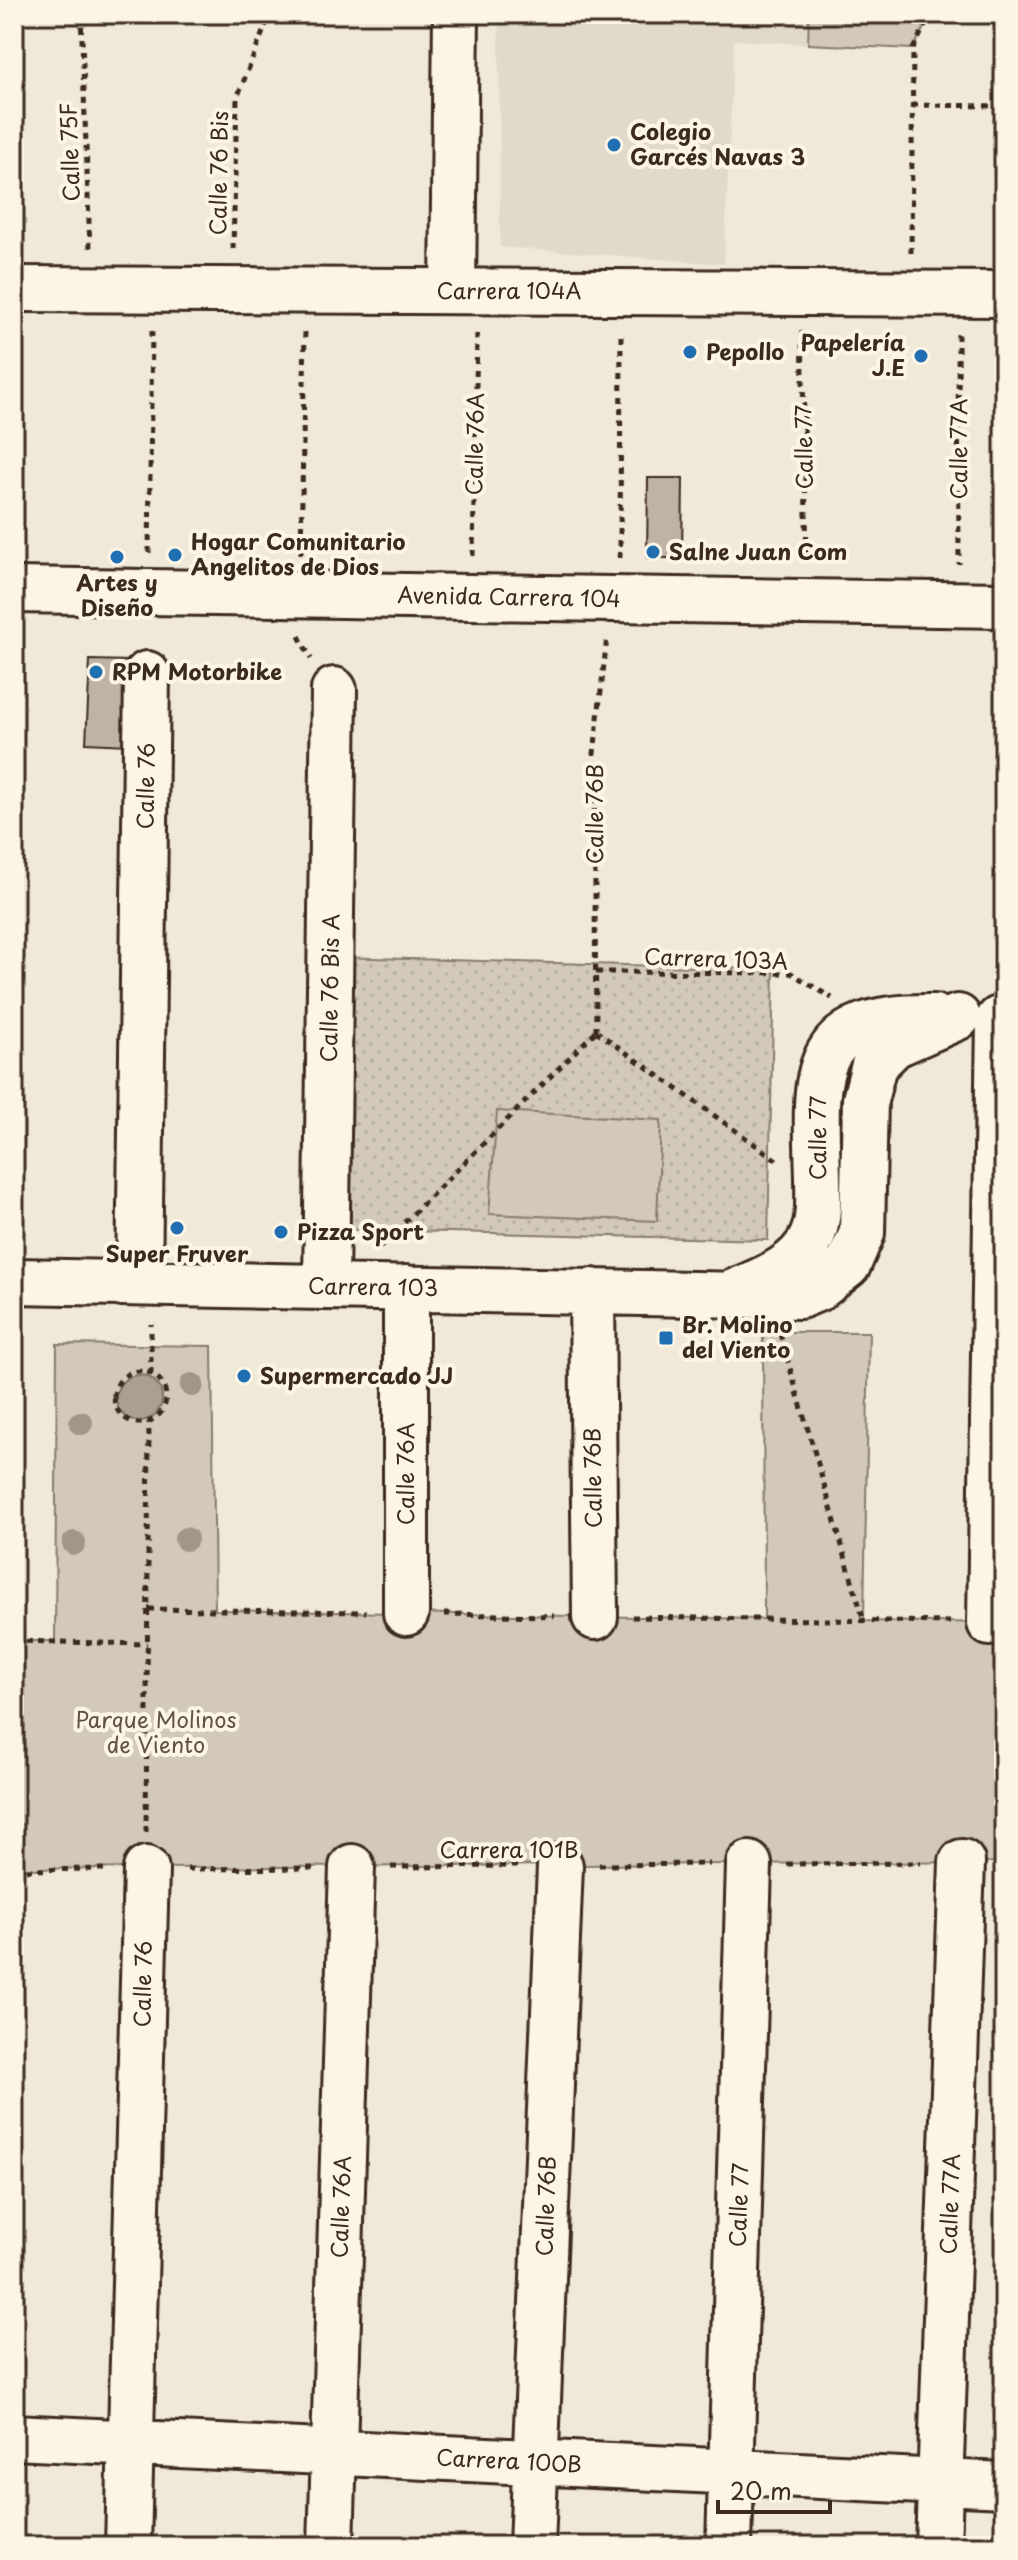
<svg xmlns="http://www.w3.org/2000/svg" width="1018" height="2560" font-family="'Playpen Sans',sans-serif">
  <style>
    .built { fill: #e1d9c9 }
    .grass { fill: url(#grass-dots); stroke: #867a6c; stroke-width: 2 }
    .green { fill: #d2c9ba; stroke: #867a6c; stroke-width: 2 }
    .water { fill: #aaa091; stroke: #7e7163; stroke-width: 2 }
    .building { fill: #beb3a4; stroke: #3b2a1e; stroke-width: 2 }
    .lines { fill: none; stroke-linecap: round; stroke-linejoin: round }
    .minor-casing { stroke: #3b2a1e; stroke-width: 50 }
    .path { stroke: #3b2a1e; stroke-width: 5; stroke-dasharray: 6 6; stroke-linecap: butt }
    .minor { stroke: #fcf5e5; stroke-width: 44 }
    .tree { fill: #a19688 }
    .poi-dot { fill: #1f6fb2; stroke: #fcf5e5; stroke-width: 3 }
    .labels { text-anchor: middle; stroke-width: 8; stroke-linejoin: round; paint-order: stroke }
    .poi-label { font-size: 22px; font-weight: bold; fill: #3b2a1e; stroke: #fcf5e5; text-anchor: start }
    .street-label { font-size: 22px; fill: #3b2a1e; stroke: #fcf5e5 }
    .park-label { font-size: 22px; fill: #615245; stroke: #fcf5e5 }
  </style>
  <defs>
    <pattern id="grass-dots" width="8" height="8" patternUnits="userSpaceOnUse" patternTransform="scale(2)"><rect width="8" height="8" fill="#d2c9ba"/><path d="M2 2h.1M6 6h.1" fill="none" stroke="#b5ad9f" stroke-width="1.8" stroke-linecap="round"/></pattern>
  </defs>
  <rect width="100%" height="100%" fill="#f0e9d9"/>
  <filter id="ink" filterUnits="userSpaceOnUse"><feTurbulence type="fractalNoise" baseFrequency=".0125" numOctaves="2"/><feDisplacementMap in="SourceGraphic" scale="16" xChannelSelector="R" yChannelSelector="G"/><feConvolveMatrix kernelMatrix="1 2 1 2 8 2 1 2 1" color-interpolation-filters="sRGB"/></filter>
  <g filter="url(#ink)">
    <path class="built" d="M499 14H808V44L734 40 724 264 500 247Z"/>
    <path class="grass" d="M337 957 774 969 768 1240 331 1229Z"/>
    <path class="green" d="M809 14H931L913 49 808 44Z
      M497 1111 661 1120 657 1221 489 1214Z
      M763 1332H869L864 1621 1004 1623V1862L14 1869V1641H55L57 1344 212 1346 215 1610 764 1619Z"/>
    <path class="water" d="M116 1398a23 23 0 1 1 46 0a23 23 0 1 1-46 0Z"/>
    <path class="building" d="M648 478H683L682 558H647Z
      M90 660 132 661 128 745 86 743Z"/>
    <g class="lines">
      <g class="minor-casing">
        <path id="minor" d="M14 289 1004 294
          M453 291 456 14
          M14 590 1004 605
          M14 1281 800 1296 819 1288 848 1265 862 1233 865 1100 874 1065 894 1045 958 1017
          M139 1283 147 674
          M326 1286 334 690
          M406 1288V1613
          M592 1291 595 1617
          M734 1292C762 1280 799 1267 812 1237 820 1218 818 1197 818 1177 815 1074 806 1014 934 1017
          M990 1623 999 1019
          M14 2437 1004 2485
          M128 2546 146 1869
          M331 2546 352 1867
          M532 2546 560 1866
          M729 2546 749 1864
          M938 2546 962 1862"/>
      </g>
      <path class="path" d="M81 14 90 248
        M912 105 1004 106
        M233 249 237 98 270 14
        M911 253 913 49 931 14
        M802 331 807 561
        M958 334 959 564
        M149 553 152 327
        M301 554 305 328
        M473 556 477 330
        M620 558 621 332
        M299 636 311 659
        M596 972 791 973 832 998
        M596 1031 594 754 607 637
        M596 1031 778 1161
        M379 1248 596 1031
        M780 1334 864 1621
        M114 1397a26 26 0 1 1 52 0a26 26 0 1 1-52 0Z
        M151 1374V1324
        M148 1609 366 1612
        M444 1614 554 1616
        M632 1617 950 1622
        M14 1641 147 1644
        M146 1832 149 1422
        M787 1864 921 1863
        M599 1865 709 1864
        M391 1867 521 1866
        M187 1869 313 1868
        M14 1870 105 1869"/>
      <use href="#minor" class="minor"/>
    </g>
    <g class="tree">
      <circle cx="192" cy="1385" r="12"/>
      <circle cx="81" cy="1423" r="12"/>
      <circle cx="186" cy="1539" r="12"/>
      <circle cx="74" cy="1543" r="12"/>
    </g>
  </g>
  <g class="poi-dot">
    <circle cx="614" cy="145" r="8"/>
    <circle cx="690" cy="352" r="8"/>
    <circle cx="921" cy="356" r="8"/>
    <circle cx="653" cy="552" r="8"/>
    <circle cx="175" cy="555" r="8"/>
    <circle cx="117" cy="557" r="8"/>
    <circle cx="96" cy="672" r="8"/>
    <circle cx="177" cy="1228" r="8"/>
    <circle cx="281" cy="1232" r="8"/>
    <rect x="658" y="1330" width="16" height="16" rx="4"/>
    <circle cx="244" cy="1376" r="8"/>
  </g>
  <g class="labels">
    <g class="poi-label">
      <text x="630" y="140">Colegio<tspan x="630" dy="25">Garcés Navas 3</tspan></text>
      <text x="905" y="351" text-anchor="end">Papelería<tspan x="905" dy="25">J.E</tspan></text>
      <text x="706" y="360">Pepollo</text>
      <text x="191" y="550">Hogar Comunitario<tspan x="191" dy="25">Angelitos de Dios</tspan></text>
      <text x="669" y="560">Salne Juan Com</text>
      <text x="117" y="591" text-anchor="middle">Artes y<tspan x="117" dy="25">Diseño</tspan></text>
      <text x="112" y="680">RPM Motorbike</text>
      <text x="297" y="1240">Pizza Sport</text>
      <text x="177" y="1262" text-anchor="middle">Super Fruver</text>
      <text x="682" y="1333">Br. Molino<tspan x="682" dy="25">del Viento</tspan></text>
      <text x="260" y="1384">Supermercado JJ</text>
    </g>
    <g class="street-label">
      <text transform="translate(70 152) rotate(-92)" y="8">Calle 75F</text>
      <text transform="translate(219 173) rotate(-89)" y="8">Calle 76 Bis</text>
      <text x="509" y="299">Carrera 104A</text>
      <text transform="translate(475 444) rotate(-89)" y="8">Calle 76A</text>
      <text transform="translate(804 447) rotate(-91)" y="8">Calle 77</text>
      <text transform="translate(959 449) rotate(-90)" y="8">Calle 77A</text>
      <text transform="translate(509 597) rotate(1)" y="8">Avenida Carrera 104</text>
      <text transform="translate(146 786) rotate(-89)" y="8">Calle 76</text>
      <text transform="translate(595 814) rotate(-90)" y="8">Calle 76B</text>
      <text transform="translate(716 959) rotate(2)" y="8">Carrera 103A</text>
      <text transform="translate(330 988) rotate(-89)" y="8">Calle 76 Bis A</text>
      <text transform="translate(818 1138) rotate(-90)" y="8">Calle 77</text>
      <text transform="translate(373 1287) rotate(1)" y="8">Carrera 103</text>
      <text transform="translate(406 1474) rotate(-90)" y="8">Calle 76A</text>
      <text transform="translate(593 1478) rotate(-91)" y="8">Calle 76B</text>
      <text x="509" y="1858">Carrera 101B</text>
      <text transform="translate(143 1984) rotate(-89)" y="8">Calle 76</text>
      <text transform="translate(950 2204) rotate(-88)" y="8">Calle 77A</text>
      <text transform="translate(739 2205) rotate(-88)" y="8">Calle 77</text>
      <text transform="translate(546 2206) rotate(-88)" y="8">Calle 76B</text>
      <text transform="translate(341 2207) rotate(-88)" y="8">Calle 76A</text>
      <text transform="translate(509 2461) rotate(3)" y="8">Carrera 100B</text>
    </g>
    <g class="park-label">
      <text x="156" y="1728">Parque Molinos<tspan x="156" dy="25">de Viento</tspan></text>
    </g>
  </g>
  <rect width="1018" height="2560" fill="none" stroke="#fcf5e5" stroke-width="48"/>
  <rect x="24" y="24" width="970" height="2512" fill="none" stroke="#3b2a1e" stroke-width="3" filter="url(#ink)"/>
  <path d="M718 2500v12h112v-12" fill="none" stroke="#3b2a1e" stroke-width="4"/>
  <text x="730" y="2500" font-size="24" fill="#3b2a1e" stroke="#fcf5e5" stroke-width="6" paint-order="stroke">20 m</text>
</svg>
